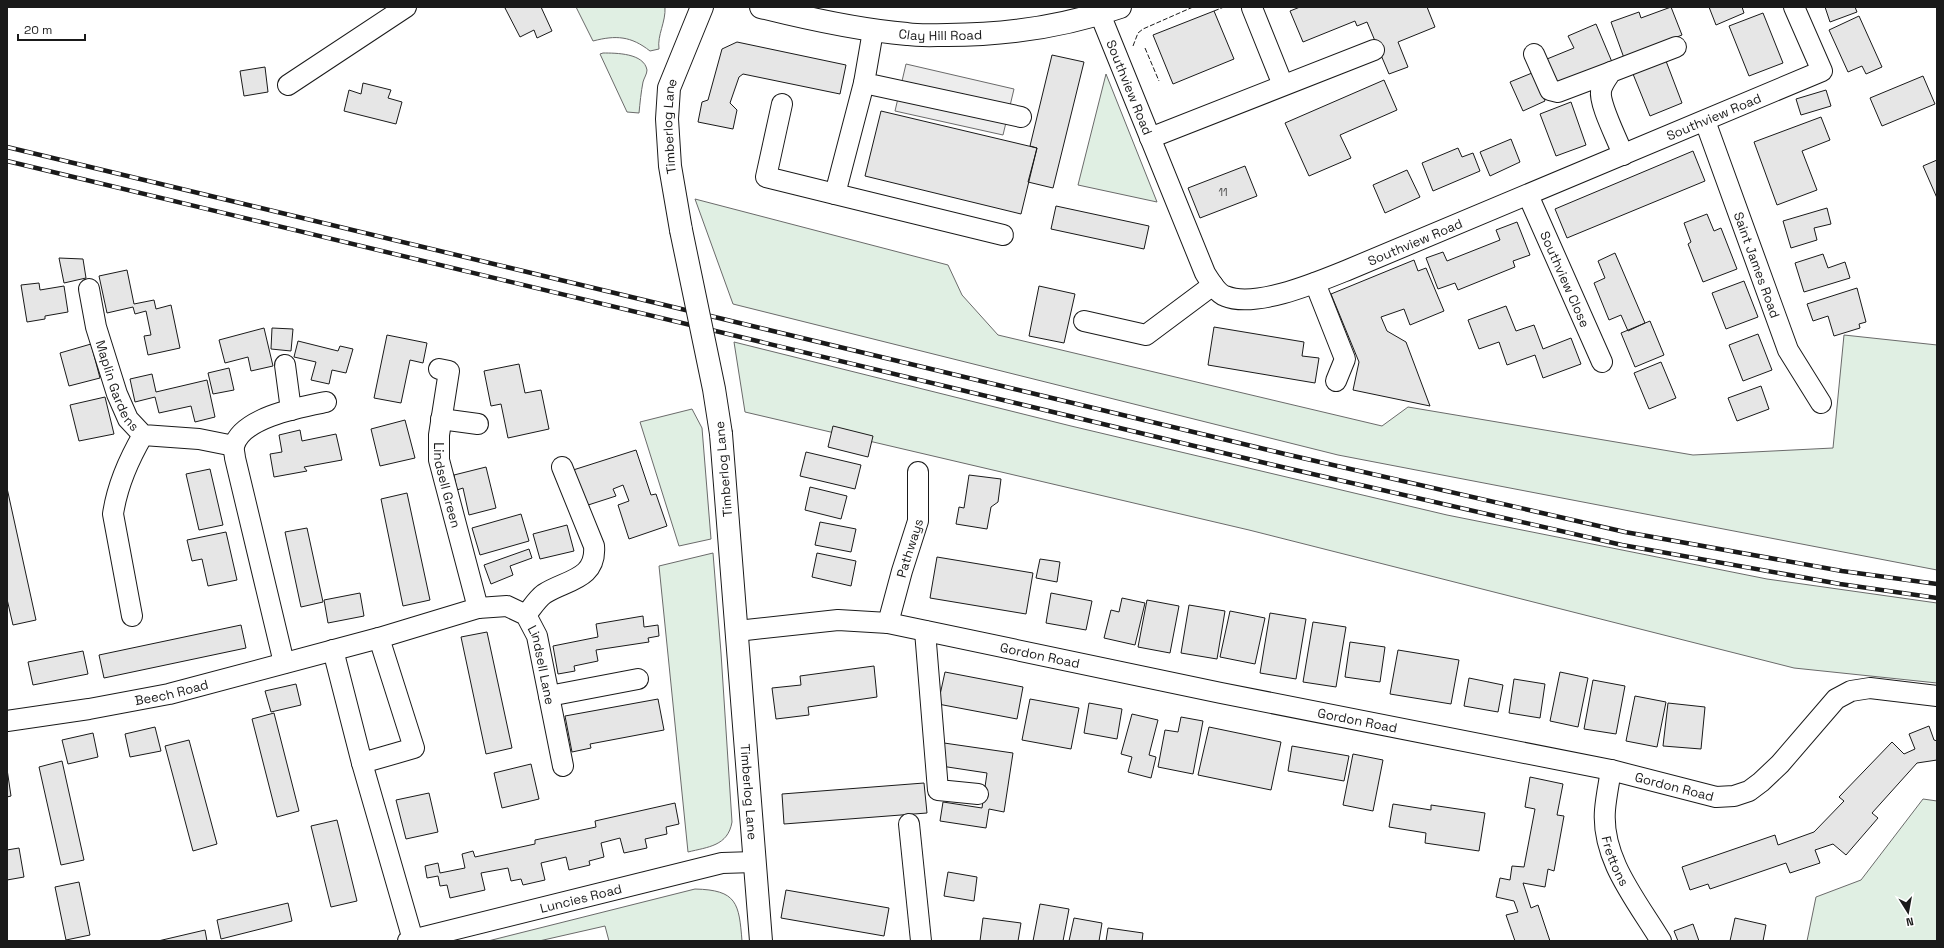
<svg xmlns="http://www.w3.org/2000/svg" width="1944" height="948" font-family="'Space Grotesk',sans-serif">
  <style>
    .green { fill: #e0efe3; stroke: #6a6a6a }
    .parking { fill: #ededed; stroke: #6a6a6a }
    .building { fill: #e6e6e6; stroke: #1a1a1a }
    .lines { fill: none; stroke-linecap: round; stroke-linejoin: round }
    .minor-casing { stroke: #1a1a1a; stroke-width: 22 }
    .tertiary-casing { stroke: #1a1a1a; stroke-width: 24 }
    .secondary-casing { stroke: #1a1a1a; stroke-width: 24 }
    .minor { stroke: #fff; stroke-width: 20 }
    .tertiary { stroke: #fff; stroke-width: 22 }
    .secondary { stroke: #fff; stroke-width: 22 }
    .rail-casing { stroke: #1a1a1a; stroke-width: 4.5 }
    .rail { stroke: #fff; stroke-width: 3; stroke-dasharray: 9; stroke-linecap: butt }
    .secondary-bridge-casing { stroke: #1a1a1a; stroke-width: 24; stroke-linecap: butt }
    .secondary-bridge { stroke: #fff; stroke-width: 22 }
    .fence { stroke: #1a1a1a; stroke-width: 1; stroke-dasharray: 5 2; stroke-linecap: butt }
    .labels { text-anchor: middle; stroke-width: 3; stroke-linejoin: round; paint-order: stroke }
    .number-label { font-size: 11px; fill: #4d4d4d }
    .street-label { font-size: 13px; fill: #1a1a1a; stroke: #fff }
  </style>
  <rect width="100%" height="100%" fill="#fff"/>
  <path class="green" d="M576 7H665C666 22 657 35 659 49L650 51C631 36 616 35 593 41Z
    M603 53C616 53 644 53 647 70 647 74 644 78 643 82 641 92 640 103 639 113L627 112 600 54Z
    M1106 74 1157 202 1078 185Z
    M695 199 948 265 962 295 998 335 1382 426 1408 407 1693 455 1833 448 1844 335 1937 345V570L1338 455 733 304Z
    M734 342 1071 426 1447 515 1767 579 1937 603V683L1794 668 1249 530 745 412Z
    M692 409 702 428 711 539 679 546 640 422Z
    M713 553 721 653 732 822C728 846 708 847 688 852L659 566Z
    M1923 799 1937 801V941H1807L1816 897 1861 880Z
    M695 889C737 890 739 903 742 941H609L605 926 539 941H488Z"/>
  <path class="parking" d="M906 64 1014 89 1003 135 895 111Z"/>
  <path class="building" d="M508 7H541L552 31 537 38 534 30 520 37 505 8Z
    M1300 7H1427L1435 27 1398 42 1408 67 1389 74 1367 22 1357 26 1355 21 1303 42 1290 11Z
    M1671 7 1682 35 1624 58 1611 22 1639 12 1641 18Z
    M1709 7H1742L1744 13 1716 25Z
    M1825 7H1855L1857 12 1830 22Z
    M1214 11 1234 59 1173 84 1153 35Z
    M1763 13 1783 63 1749 76 1729 26Z
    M1859 16 1882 67 1866 74 1862 66 1848 72 1829 30Z
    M1596 24 1612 62 1558 85 1547 59 1574 48 1568 36Z
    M737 42 846 65 840 94 743 74 739 77 730 103 737 110 733 129 698 122 702 102 708 100 722 49Z
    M1052 55 1084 62 1053 188 1028 182 1037 148 1030 146Z
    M1666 61 1682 103 1650 116 1633 74Z
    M265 67 268 92 244 96 240 71Z
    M1532 73 1545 101 1523 111 1510 82Z
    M1923 76 1935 104 1882 126 1870 98Z
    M1384 80 1397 110 1340 135 1351 158 1309 176 1285 123Z
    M363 83 391 90 388 98 402 102 396 124 344 111 349 90 361 94Z
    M1826 90 1831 106 1801 115 1796 99Z
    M1571 102 1586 145 1556 156 1540 114Z
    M881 111 1037 148 1021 214 865 176Z
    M1821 117 1830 140 1802 151 1817 190 1777 205 1754 142Z
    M1511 139 1520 162 1490 176 1480 152Z
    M1458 148 1462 157 1473 153 1480 171 1433 191 1422 163Z
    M1693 151 1705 181 1567 238 1555 209Z
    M1937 160V198L1923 166Z
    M1245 166 1257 196 1200 218 1188 188Z
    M1407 170 1420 197 1385 213 1373 185Z
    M1056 206 1149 226 1144 249 1051 229Z
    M1827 208 1831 224 1814 228 1817 240 1791 248 1783 221Z
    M1707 214 1714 231 1721 228 1737 269 1703 282 1688 244 1691 242 1684 223Z
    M1517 222 1530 255 1513 261 1515 267 1458 290 1455 283 1438 289 1426 258 1443 252 1447 261 1500 240 1496 230Z
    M1615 253 1645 323 1628 331 1621 315 1609 320 1594 283 1605 278 1598 261Z
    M1823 254 1828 268 1845 262 1850 278 1804 292 1795 263Z
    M59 258 83 259 86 278 64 283Z
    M1414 260 1418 271 1426 268 1444 311 1410 325 1404 309 1381 317 1387 331 1406 342 1430 406 1353 390 1359 362 1331 294Z
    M127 270 134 304 154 300 156 309 171 305 180 348 148 355 144 336 151 335 146 311 135 314 133 307 107 313 99 276Z
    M1744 281 1758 317 1726 329 1712 293Z
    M39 283 40 290 64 286 68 312 45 316V319L27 322 21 285Z
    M1039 286 1075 294 1064 343 1029 336Z
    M1857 288 1866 322 1859 324 1860 328 1834 336 1828 316 1813 321 1807 304Z
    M1506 306 1516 331 1534 325 1543 349 1571 338 1581 364 1543 378 1535 355 1507 365 1499 342 1479 349 1468 320Z
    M1650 321 1664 355 1635 367 1621 333Z
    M1214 327 1304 342 1302 356 1319 358 1315 383 1208 365Z
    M264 328 273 366 251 371 248 357 225 363 219 340Z
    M272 328 293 329 291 351 271 349Z
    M1758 334 1772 370 1743 381 1729 345Z
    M387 335 427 343 423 363 410 360 401 403 374 398Z
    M298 341 338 351 340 346 353 349 346 373 332 370 329 384 311 380 316 362 294 357Z
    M91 344 100 378 69 386 60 353Z
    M1661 362 1676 398 1649 409 1634 373Z
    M519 364 525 393 541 390 549 429 508 438 501 404 491 406 484 371Z
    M229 368 234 390 213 394 208 373Z
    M152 374 156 392 207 380 215 417 195 422 191 406 159 413 155 397 135 402 130 379Z
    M1761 386 1769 409 1737 421 1728 398Z
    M105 397 114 434 79 441 70 405Z
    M405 420 415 458 380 466 371 429Z
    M833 426 873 436 868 457 828 447Z
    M300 430 302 441 336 434 342 460 304 467 307 471 274 477 270 454 282 452 279 435Z
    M636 450 651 495 656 494 667 526 629 539 618 505 629 501 623 485 613 489 616 496 582 507 570 471Z
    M806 452 861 465 855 489 800 476Z
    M486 467 496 508 469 515 463 488 457 490 454 475Z
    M210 469 223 525 199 530 186 474Z
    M969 475 1001 479 998 502 991 507 987 529 956 524 959 507 964 508Z
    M810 487 847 496 841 519 805 510Z
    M7 488 36 620 13 625 7 599Z
    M407 493 430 600 403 606 381 499Z
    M521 514 529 541 480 555 472 528Z
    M820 522 856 529 851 552 815 545Z
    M567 525 574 551 540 559 533 534Z
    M307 528 323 602 301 607 285 532Z
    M226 532 237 580 208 586 202 559 192 561 187 540Z
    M529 549 532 558 510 566 513 575 491 584 484 565Z
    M817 553 856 561 851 586 812 577Z
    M937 557 1033 573 1026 614 930 598Z
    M1040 559 1060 562 1057 582 1036 578Z
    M360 593 364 616 328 623 324 600Z
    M1051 593 1092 601 1086 630 1046 623Z
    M1122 598 1145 603 1135 645 1104 638 1111 610 1119 612Z
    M1147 600 1179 606 1170 653 1138 647Z
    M1189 605 1225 611 1217 659 1181 653Z
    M1230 611 1265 618 1255 664 1220 657Z
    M1270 613 1306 619 1296 679 1260 673Z
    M643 616 644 627 658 625 659 636 648 638 649 642 596 650 598 661 574 666 575 671 558 674 553 646 598 637 596 624Z
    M1313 622 1346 627 1336 687 1303 682Z
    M241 625 246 648 104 678 99 655Z
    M487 632 512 748 486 754 461 637Z
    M1350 642 1385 647 1380 682 1345 677Z
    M1398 650 1459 660 1451 704 1390 694Z
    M83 651 88 674 33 685 28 662Z
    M874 666 877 697 808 707 809 715 776 719 772 688 801 685 800 676Z
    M945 672 1023 687 1017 719 938 704Z
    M1560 672 1588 678 1578 727 1550 721Z
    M1469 678 1503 685 1498 712 1464 706Z
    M1514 679 1545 684 1540 718 1509 713Z
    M1593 680 1625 686 1616 734 1584 729Z
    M296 684 301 705 271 712 265 691Z
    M1635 696 1666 702 1657 747 1626 741Z
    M658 699 664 730 590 744 591 748 572 752 565 716Z
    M1030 699 1079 708 1071 749 1022 740Z
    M1089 703 1122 709 1117 739 1084 733Z
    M1668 703 1705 707 1701 749 1663 746Z
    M274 713 299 811 277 817 252 719Z
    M1132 714 1158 720 1149 755 1156 757 1151 778 1128 772 1132 757 1121 754Z
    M1181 717 1203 721 1193 774 1158 767 1165 730 1178 732Z
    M1929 726 1934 740 1937 741V760L1917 763 1872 813 1878 818 1846 855 1833 844 1815 850 1820 863 1790 873 1786 863 1710 889 1708 884 1690 890 1682 867 1775 835 1778 845 1814 832 1844 801 1839 797 1892 742 1904 754 1915 749 1909 734Z
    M155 727 161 751 130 757 125 734Z
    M1209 727 1281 742 1271 790 1198 775Z
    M93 733 98 757 68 764 62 740Z
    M189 740 217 844 193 851 165 746Z
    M944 743 1013 753 1004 812 989 809 986 828 940 821 943 802 982 808 987 773 941 766Z
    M1292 746 1349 756 1344 781 1288 771Z
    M1353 754 1383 760 1373 811 1343 805Z
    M62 761 84 860 61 865 39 767Z
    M531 764 539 799 502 808 494 773Z
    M7 769 11 796 7 797Z
    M1530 777 1563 784 1557 815 1564 816 1554 871 1548 869 1545 887 1523 883 1531 908 1538 905 1550 941H1515L1506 915 1518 912 1514 901 1496 897 1500 878 1510 880 1512 866 1524 867 1535 809 1525 807Z
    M924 783 927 813 784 824 782 794Z
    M429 793 438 832 406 839 396 800Z
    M675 803 679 824 666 827 667 834 645 839 647 848 624 853 620 838 601 843 604 857 589 861 590 865 569 870 566 857 541 863 545 880 523 885 521 879 511 881 508 868 481 873 485 890 450 898 447 885 440 886 438 876 427 878 425 866 438 863 440 873 465 868 462 854 473 851 475 857 535 844V840L596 827 595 821Z
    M1393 804 1431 810V805L1485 813 1479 851 1425 843 1426 833 1389 827Z
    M337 820 357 901 331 907 311 826Z
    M19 848 24 877 7 880V850Z
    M948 872 977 877 974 901 944 896Z
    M79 882 90 935 66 940 55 887Z
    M786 890 889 908 884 936 781 918Z
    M288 903 292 921 221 939 217 920Z
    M1040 904 1069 909 1063 941H1033Z
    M983 918 1021 923 1018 941H980Z
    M1074 918 1102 923 1099 941H1069Z
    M1735 918 1766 925 1763 941H1730Z
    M1693 924 1699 941H1678L1674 931Z
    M1108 928 1143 933 1142 941H1106Z
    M205 930 207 941H158Z"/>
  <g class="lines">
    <g class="minor-casing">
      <g id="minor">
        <path d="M1252 8 1283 85"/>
        <path id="s1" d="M1100 14 1205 273C1210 281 1217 293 1225 296 1256 309 1320 281 1350 269L1822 71 1794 7"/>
        <path d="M873 31 864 83 1021 117"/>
        <path d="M1534 54 1550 90 1558 92 1611 72"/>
        <path d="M864 83 835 194 1003 235"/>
        <path d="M288 85 406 7"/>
        <path d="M782 104 766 177 835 194"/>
        <path id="s2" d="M1705 121 1788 350 1821 403"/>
        <path d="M1150 138 1374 50"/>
        <path d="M1623 155C1618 140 1599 105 1601 91 1602 84 1607 78 1611 72L1676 47"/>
        <path id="s3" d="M1528 195 1602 362"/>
        <path d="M1315 283 1345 359 1336 381"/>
        <path id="s4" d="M89 289 96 327 117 394 128 419 143 435 199 439 234 446"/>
        <path d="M1084 321 1146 335 1213 285"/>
        <path d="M285 365 291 410"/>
        <path id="s5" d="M439 369 449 371 439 435V460L478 608"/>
        <path d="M441 419 478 424"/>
        <path d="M526 615C531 609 537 599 544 594 565 580 597 580 594 546L562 467"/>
        <path d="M132 616 113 514C117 487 129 459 143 435"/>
        <path id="s6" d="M888 623 902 571 918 521V472"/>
        <path id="s7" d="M737 631 838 620 888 623 1221 693 1611 770 1716 797 1734 796 1749 791 1761 782 1780 764 1836 699 1851 691 1870 688 1937 696"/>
        <path d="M925 631 938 790 978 794"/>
        <path d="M333 650 362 763 413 940"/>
        <path d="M284 663 235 458C235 455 233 449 234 446 242 417 301 407 326 402"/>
        <path d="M549 696 638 679"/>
        <path id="s8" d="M7 721 89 709 169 694 379 638 478 608 507 606 526 615 537 636 563 766"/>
        <path d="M362 763 414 748 379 638"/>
        <path id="s9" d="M1611 770C1609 783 1606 797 1605 810 1601 859 1637 901 1661 941"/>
        <path d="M909 824 921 941"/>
        <path id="s10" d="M408 941 722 863 754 862"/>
      </g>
    </g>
    <g class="tertiary-casing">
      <g id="tertiary">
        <path id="s11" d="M761 7C809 19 858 30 907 34 920 36 934 35 947 35 1008 35 1063 27 1120 7"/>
      </g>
    </g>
    <g class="secondary-casing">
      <g id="secondary">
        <path id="s12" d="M681 230 670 166 667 119 669 88 702 7"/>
        <path id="s13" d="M721 434 761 941"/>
      </g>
    </g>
    <use href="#minor" class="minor"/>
    <use href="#tertiary" class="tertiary"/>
    <use href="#secondary" class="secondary"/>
    <g class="rail-casing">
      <path id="rail" d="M7 147 1285 454 1625 532 1842 571 1937 584
        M7 161 1282 467 1622 545 1840 584 1937 598"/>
    </g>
    <use href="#rail" class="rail"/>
    <g class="secondary-bridge-casing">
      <path id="secondary-bridge" d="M681 230 714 389 721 434"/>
    </g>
    <use href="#secondary-bridge" class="secondary-bridge"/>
    <path class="fence" d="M1214 11 1224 7
      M1133 46 1138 33 1143 29 1193 7
      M1145 48 1159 81"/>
  </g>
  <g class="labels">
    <g class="number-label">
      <text x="1223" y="196">11</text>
    </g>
    <g class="street-label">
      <text dy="5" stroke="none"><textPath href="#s11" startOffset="182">Clay Hill Road</textPath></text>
      <text dy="5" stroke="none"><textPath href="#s1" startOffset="79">Southview Road</textPath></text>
      <text dy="5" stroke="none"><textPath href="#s1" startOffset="835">Southview Road</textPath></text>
      <text dy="5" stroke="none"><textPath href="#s12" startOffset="105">Timberlog Lane</textPath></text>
      <text dy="5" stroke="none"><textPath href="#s1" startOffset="511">Southview Road</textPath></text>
      <text dy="5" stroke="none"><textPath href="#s2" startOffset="153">Saint James Road</textPath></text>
      <text dy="5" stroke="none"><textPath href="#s3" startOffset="92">Southview Close</textPath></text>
      <text dy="5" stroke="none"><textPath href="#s4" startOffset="101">Maplin Gardens</textPath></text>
      <text transform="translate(723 469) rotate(-95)" y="5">Timberlog Lane</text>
      <text dy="5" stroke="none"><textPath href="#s5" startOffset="126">Lindsell Green</textPath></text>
      <text dy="5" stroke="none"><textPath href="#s6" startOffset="78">Pathways</textPath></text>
      <text dy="5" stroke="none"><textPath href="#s7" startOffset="307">Gordon Road</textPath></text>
      <text dy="5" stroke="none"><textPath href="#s8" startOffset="588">Lindsell Lane</textPath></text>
      <text dy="5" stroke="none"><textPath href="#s8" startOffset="167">Beech Road</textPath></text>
      <text dy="5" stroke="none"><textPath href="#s7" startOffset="631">Gordon Road</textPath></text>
      <text dy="5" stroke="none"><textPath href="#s7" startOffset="955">Gordon Road</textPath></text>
      <text dy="5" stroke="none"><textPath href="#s13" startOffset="359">Timberlog Lane</textPath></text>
      <text dy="5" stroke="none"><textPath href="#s9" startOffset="93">Frettons</textPath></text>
      <text dy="5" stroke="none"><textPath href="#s10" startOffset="178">Luncies Road</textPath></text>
    </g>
  </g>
  <rect width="1944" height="948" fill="none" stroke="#1a1a1a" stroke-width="16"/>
  <g transform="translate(1908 912) rotate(169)" stroke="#ffffff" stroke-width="3" paint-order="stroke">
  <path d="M0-3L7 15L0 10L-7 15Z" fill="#1a1a1a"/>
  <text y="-6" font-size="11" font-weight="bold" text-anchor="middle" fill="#1a1a1a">N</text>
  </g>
  <path d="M18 34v6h67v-6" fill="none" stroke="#1a1a1a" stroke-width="2"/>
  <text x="24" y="34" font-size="12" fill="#1a1a1a" stroke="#ffffff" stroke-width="3" paint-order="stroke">20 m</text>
</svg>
